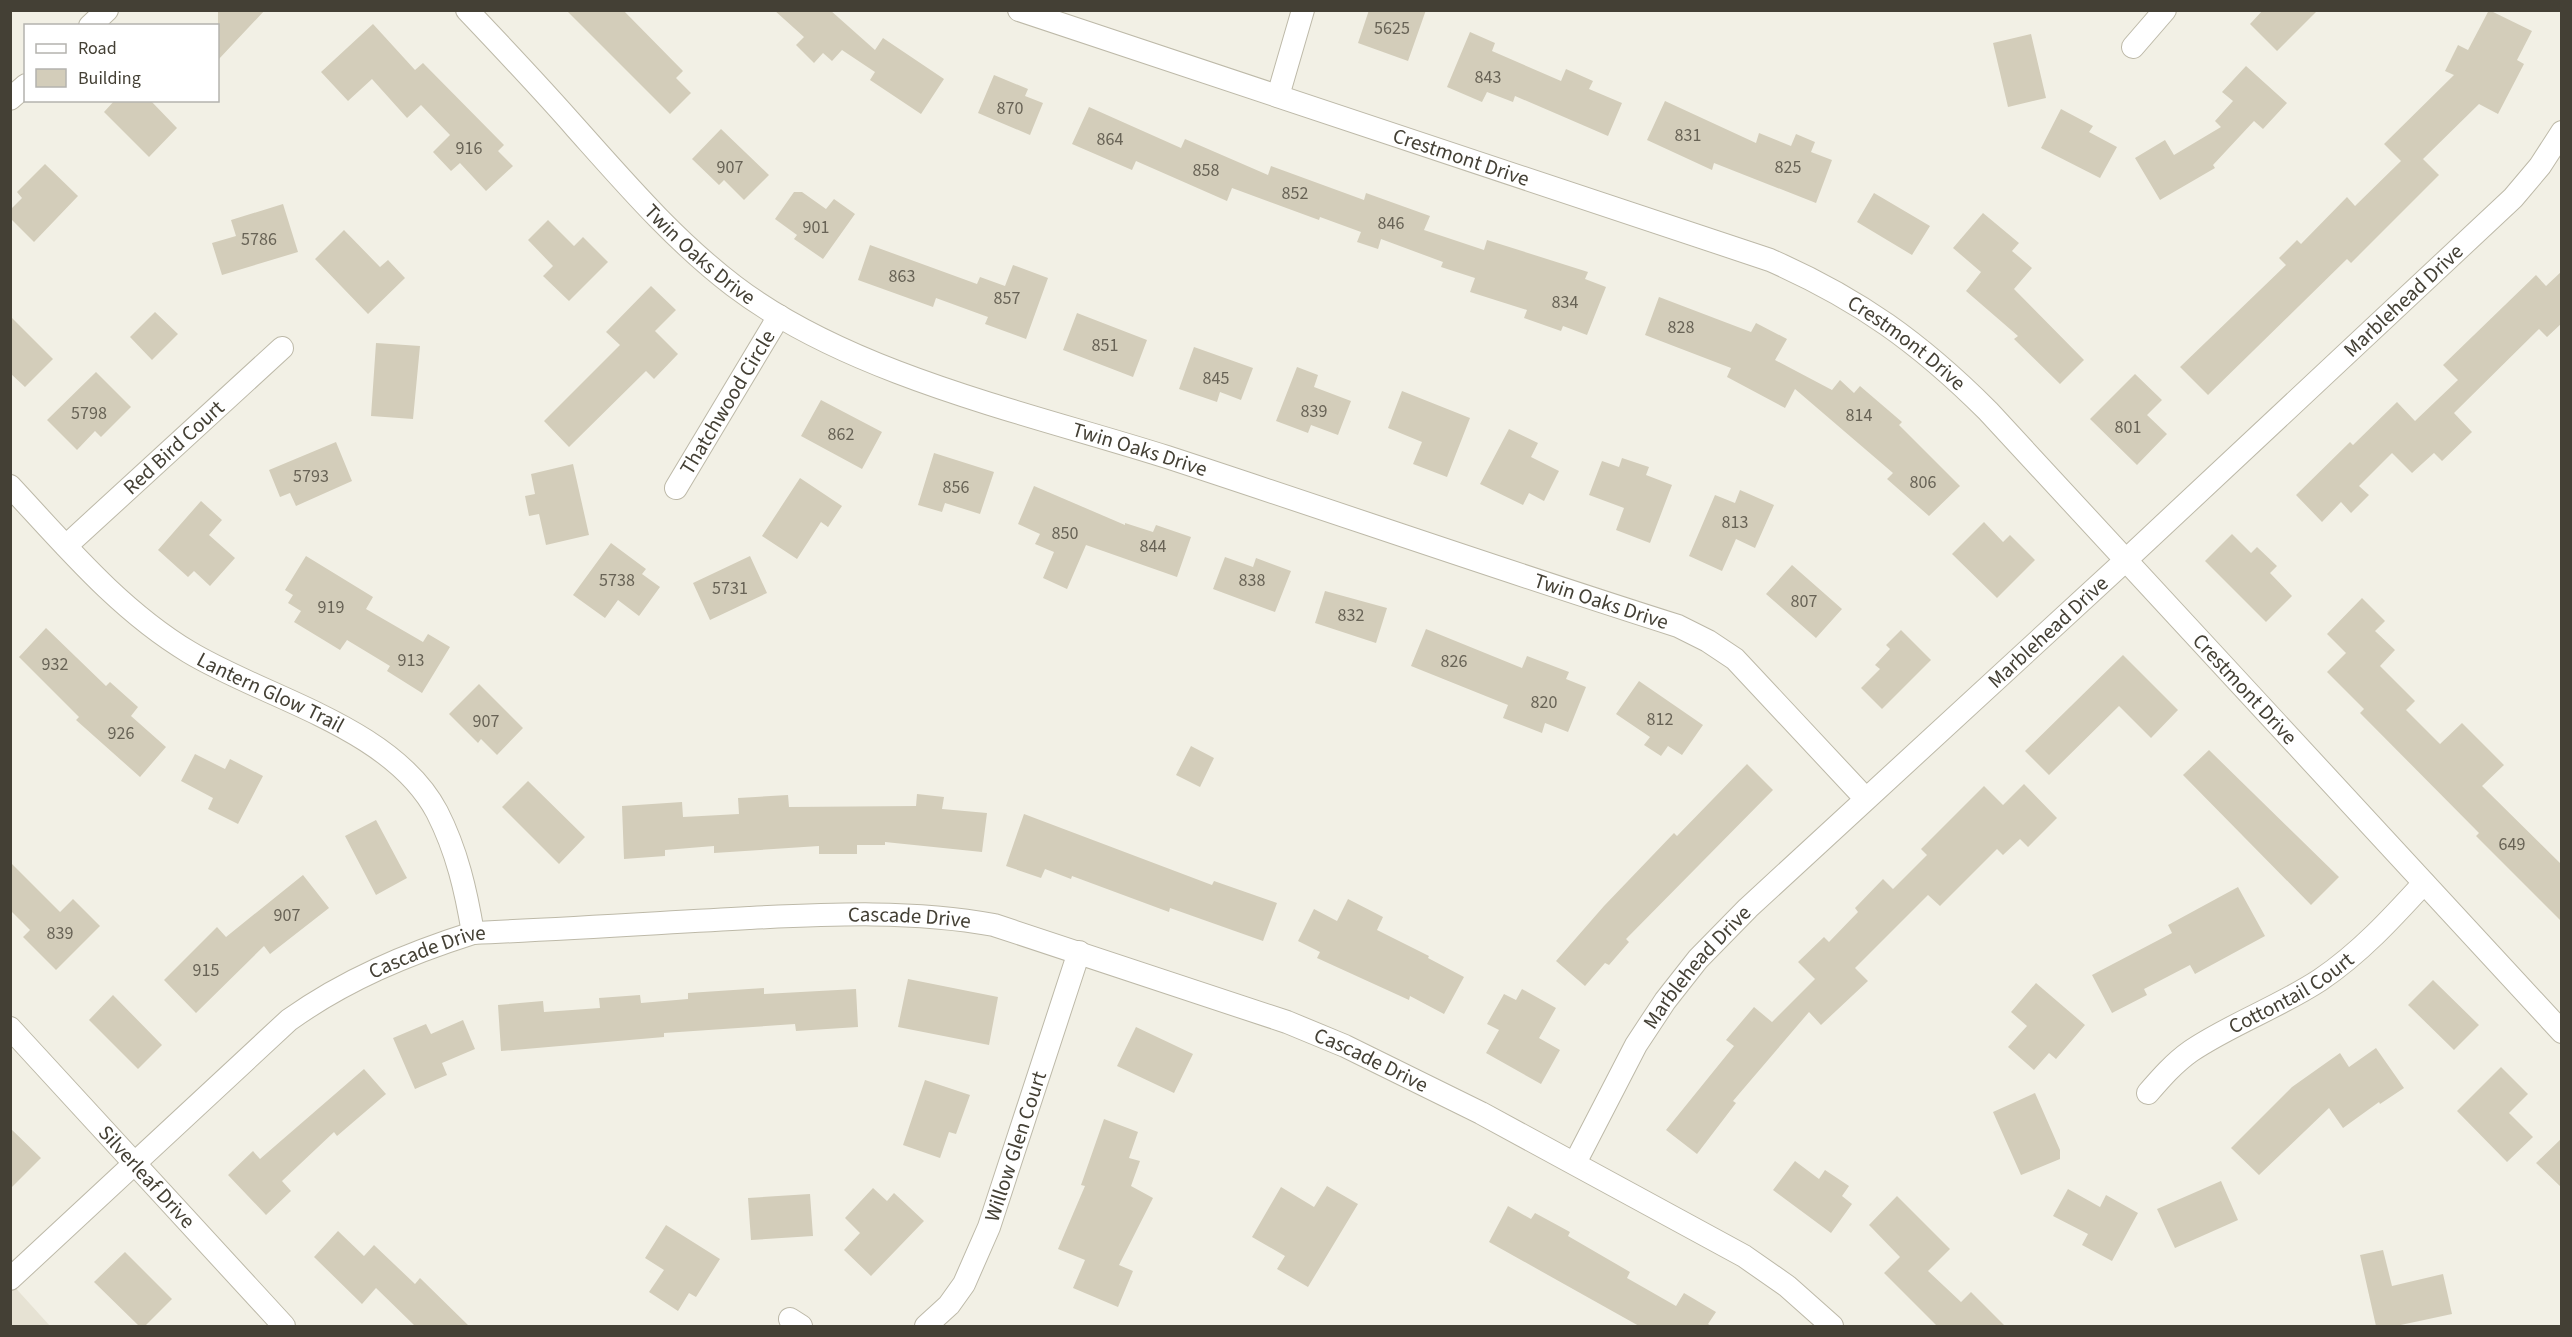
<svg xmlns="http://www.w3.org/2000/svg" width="2572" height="1337" font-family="'Source Sans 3',sans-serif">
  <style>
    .residential { fill: #e6e2d3 }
    .building { fill: #d3cdba }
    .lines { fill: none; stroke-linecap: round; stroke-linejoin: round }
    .minor-casing { stroke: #bdb9a8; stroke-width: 24 }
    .minor { stroke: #fff; stroke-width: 22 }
    .labels { text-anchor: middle; stroke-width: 6; stroke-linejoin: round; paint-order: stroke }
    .number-label { font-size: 18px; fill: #686356 }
    .street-label { font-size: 21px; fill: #444035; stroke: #fff }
  </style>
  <rect width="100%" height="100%" fill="#f2f0e5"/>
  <path class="residential" d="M11 1283 50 1326H11Z"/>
  <path class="building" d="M218 10H265L218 60Z
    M566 10H623L683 71 676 78 691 93 670 114Z
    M774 10H830L875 50 883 38 944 79 921 114 870 80 875 72 842 50 832 61 823 53 814 63 796 45 804 37Z
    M1369 10H1426L1408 61 1358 43Z
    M2263 10H2318L2277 51 2250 24Z
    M2489 10 2532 31 2517 60 2524 64 2498 114 2479 104 2423 159 2439 175 2351 263 2347 259 2208 395 2180 367 2286 265 2279 258 2297 240 2301 244 2347 197 2355 206 2401 161 2384 144 2454 75 2445 71 2458 45 2468 50Z
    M373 24 415 70 423 63 504 145 498 151 513 166 486 191 460 163 451 171 433 152 450 135 421 105 407 118 372 79 348 101 321 72Z
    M1470 32 1495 43 1492 51 1561 81 1566 69 1593 81 1589 89 1622 103 1608 136 1515 96 1513 102 1487 92 1482 102 1447 87Z
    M2031 34 2046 98 2008 107 1993 43Z
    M2246 66 2287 103 2263 129 2254 121 2213 165 2215 168 2160 200 2135 158 2165 140 2174 155 2221 127 2215 121 2233 101 2222 92Z
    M994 75 1028 89 1025 96 1043 103 1030 135 978 113Z
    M115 100H150L177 128 149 157 104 112Z
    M1665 101 1756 143 1759 133 1791 146 1796 134 1815 142 1811 152 1832 160 1816 203 1714 163 1712 170 1647 140Z
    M1089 107 1181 148 1185 139 1268 175 1271 166 1364 200 1366 193 1430 216 1424 230 1484 250 1487 240 1588 272 1585 279 1606 287 1587 335 1563 326 1561 331 1524 318 1527 310 1470 292 1475 278 1441 267 1443 262 1381 239 1378 249 1357 242 1361 232 1320 217 1319 220 1232 188 1227 201 1136 161 1132 170 1072 144Z
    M2061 109 2093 126 2089 132 2117 147 2100 178 2041 148Z
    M721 129 769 175 744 200 724 180 719 185 692 159Z
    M45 164 78 196 34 242 10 218V210L22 198 17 192Z
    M794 192H802L826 209 834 199 855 214 823 259 794 239 797 235 775 219Z
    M1874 193 1930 226 1912 255 1857 222Z
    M283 204 298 252 222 275 212 243 236 236 231 220Z
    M1983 213 2019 243 2012 251 2032 268 2014 289 2084 360 2060 384 2014 339 2018 336 1966 291 1981 272 1953 248Z
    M548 220 574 246 583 237 608 262 569 301 543 276 553 266 528 240Z
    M344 230 380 267 388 260 405 278 368 314 315 259Z
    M870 245 977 284 980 277 1005 286 1013 265 1048 278 1026 339 985 324 988 317 936 298 933 307 858 280Z
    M2562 271V323L2547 337 2539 329 2454 413 2472 432 2442 461 2434 453 2412 473 2392 453 2359 486 2369 495 2351 513 2341 502 2322 522 2296 495 2350 442 2353 445 2397 402 2415 421 2458 380 2443 365 2536 275 2546 286Z
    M651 286 676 310 655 331 678 354 654 379 646 371 569 447 544 421 620 345 606 332Z
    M1659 297 1751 332 1756 323 1787 339 1775 360 1832 390 1840 380 1854 393 1860 386 1902 422 1899 425 1960 486 1929 516 1887 479 1893 473 1795 389 1785 408 1727 377 1731 368 1645 335Z
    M155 312 178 334 152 360 130 337Z
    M1077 313 1147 340 1133 377 1063 350Z
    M10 316 53 359 25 387 10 373Z
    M376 343 420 346 413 419 371 416Z
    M1194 347 1253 368 1241 400 1220 392 1217 402 1179 389Z
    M1297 367 1318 375 1314 387 1351 401 1338 435 1311 425 1308 433 1276 421Z
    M96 372 131 407 101 437 95 431 77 450 47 420Z
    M2135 374 2162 400 2147 415 2167 434 2137 465 2090 419Z
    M1402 391 1470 418 1447 477 1413 464 1422 442 1388 428Z
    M821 400 882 432 862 469 801 436Z
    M1509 429 1538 443 1531 457 1559 471 1544 501 1529 493 1523 505 1480 484Z
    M336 442 352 481 296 506 290 493 280 497 269 470Z
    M934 453 994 472 980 514 945 503 942 512 918 505Z
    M1622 458 1649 467 1646 475 1672 485 1650 543 1616 530 1624 508 1589 495 1602 461 1619 467Z
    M573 464 589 535 546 545 539 514 529 516 525 496 535 494 531 474Z
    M800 478 842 506 828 527 821 522 797 559 762 536Z
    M1034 486 1125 525V523L1153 532 1156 525 1191 537 1177 577 1086 545 1067 589 1043 578 1054 552 1035 544 1040 534 1018 524Z
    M1740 490 1774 505 1755 548 1736 539 1722 571 1689 556 1715 495 1735 503Z
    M201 501 222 520 209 535 235 558 210 586 194 571 188 577 158 550Z
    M1984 522 2003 542 2010 535 2035 560 1997 598 1952 554Z
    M2232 534 2251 553 2257 547 2277 566 2270 573 2292 596 2266 622 2205 561Z
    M611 543 646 569 642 574 660 587 639 616 618 600 605 618 573 595Z
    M306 556 373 597 366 609 423 642 428 634 450 647 422 693 387 671 390 666 347 640 340 650 294 622 301 611 288 603 293 595 285 590Z
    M750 556 767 593 710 620 693 583Z
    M1225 557 1253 567 1256 558 1291 571 1275 612 1213 589Z
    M1792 565 1842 609 1816 638 1766 594Z
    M1325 591 1387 608 1376 643 1315 623Z
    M2362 598 2385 621 2375 631 2395 650 2380 666 2415 701 2406 710 2440 744 2462 723 2504 765 2482 786 2562 865V922L2476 836 2479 833 2360 713 2364 709 2327 672 2346 653 2327 634Z
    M46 628 106 686 110 682 138 707 131 716 166 747 140 777 76 720 79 717 19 657Z
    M1426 629 1522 668 1527 656 1569 672 1566 679 1586 687 1568 732 1545 723 1542 733 1503 718 1508 705 1411 666Z
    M1901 630 1931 660 1882 709 1861 688 1880 669 1875 665 1890 649 1886 645Z
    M2123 655 2178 710 2151 738 2119 706 2049 775 2025 751Z
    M1639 681 1703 725 1682 755 1668 746 1661 756 1644 745 1650 737 1616 714Z
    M479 684 523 728 497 755 481 739 478 743 449 714Z
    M1191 746 1214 758 1200 787 1176 775Z
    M2209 750 2339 877 2311 905 2183 775Z
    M195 754 225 769 230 759 263 776 238 824 208 809 213 798 181 781Z
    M1747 764 1773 790 1626 939 1629 942 1609 965 1605 963 1585 986 1556 961 1604 906 1674 833 1677 836Z
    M528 781 585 837 559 864 502 807Z
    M2024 784 2057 818 2028 847 2020 839 2003 855 1997 849 1940 906 1928 895 1855 968 1868 981 1821 1025 1809 1012 1733 1101 1736 1103 1697 1154 1666 1130 1734 1046 1726 1040 1754 1007 1772 1022 1815 979 1798 962 1824 937 1829 942 1858 912 1855 908 1883 879 1893 889 1927 855 1921 849 1984 786 2003 805Z
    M917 794 944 797 942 809 987 813 982 852 885 842V845H857V854H819V846L714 853V846L665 850V856L624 859 622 806 682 802 683 817 739 814 738 798 788 795 789 807 916 806Z
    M1024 814 1212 885 1214 881 1277 903 1263 941 1170 908 1169 912 1072 876 1071 879 1045 869 1041 878 1006 866Z
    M376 820 407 878 376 895 345 836Z
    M10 862 60 912 73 899 100 926 56 970 23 937 30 930 10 910Z
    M303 875 329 908 270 954 264 946 196 1013 164 980 217 927 226 937Z
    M2238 887 2265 936 2195 974 2190 965 2144 989 2147 995 2112 1013 2092 975 2172 933 2168 925Z
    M1348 899 1383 917 1377 930 1429 956 1428 958 1464 977 1444 1014 1410 996 1409 1000 1317 958 1320 952 1298 941 1314 909 1337 921Z
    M908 979 998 997 989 1045 898 1027Z
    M2433 980 2479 1025 2454 1050 2408 1005Z
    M2036 983 2085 1025 2056 1059 2049 1053 2034 1070 2008 1047 2027 1026 2011 1012Z
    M764 988V994L856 989 858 1027 796 1031 795 1024 664 1033V1037L501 1051 498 1005 543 1001 544 1012 600 1008 599 998 640 995 641 1003 688 999V993Z
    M1522 989 1556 1008 1539 1038 1560 1050 1541 1084 1486 1053 1499 1030 1487 1024 1504 994 1516 1000Z
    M113 995 162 1045 138 1069 89 1020Z
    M463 1020 475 1049 442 1063 447 1075 415 1089 393 1038 426 1024 431 1034Z
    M1136 1027 1193 1054 1174 1093 1117 1066Z
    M2376 1048 2404 1088 2380 1104 2379 1102 2343 1128 2329 1108 2259 1175 2231 1148 2292 1087 2340 1053 2349 1067Z
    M2501 1067 2528 1094 2509 1113 2533 1137 2507 1162 2457 1111Z
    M364 1069 386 1094 337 1136 334 1132 282 1181 291 1191 266 1215 228 1175 253 1151 260 1159Z
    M925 1080 970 1095 956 1134 949 1132 940 1158 903 1145Z
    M2035 1093 2060 1150V1159L2021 1175 1993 1112Z
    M1104 1119 1138 1132 1129 1158 1140 1161 1131 1186 1153 1198 1119 1265 1133 1271 1118 1307 1073 1288 1085 1260 1058 1249 1085 1186 1081 1185Z
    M10 1128 41 1158 10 1189Z
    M2562 1138V1188L2536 1163Z
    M1795 1161 1819 1179 1825 1170 1849 1186 1842 1196 1852 1204 1831 1233 1773 1190Z
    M2221 1181 2238 1220 2175 1248 2157 1209Z
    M1327 1186 1358 1204 1308 1287 1277 1269 1285 1256 1252 1237 1281 1187 1314 1207Z
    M873 1188 887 1201 894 1193 924 1221 871 1276 844 1250 860 1233 845 1218Z
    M2068 1189 2100 1207 2106 1195 2138 1213 2112 1261 2082 1245 2088 1234 2053 1216Z
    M810 1194 813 1236 751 1240 748 1198Z
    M1897 1196 1950 1249 1928 1271 1961 1302 1971 1292 2005 1326H1937L1884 1273 1900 1257 1869 1225Z
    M1508 1206 1531 1219 1535 1213 1570 1232 1568 1236 1630 1272 1627 1278 1676 1306 1684 1293 1716 1312 1708 1324 1711 1326H1639L1489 1242Z
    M666 1225 720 1259 696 1297 689 1293 678 1311 649 1292 664 1270 645 1258Z
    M338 1231 364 1256 374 1245 415 1284 420 1278 469 1326H415L376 1288 362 1304 314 1257Z
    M2383 1250 2392 1286 2443 1274 2452 1314 2396 1326H2376L2360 1255Z
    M125 1252 172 1299 145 1326H139L94 1282Z"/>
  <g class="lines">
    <g class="minor-casing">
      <g id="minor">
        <path id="s1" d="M467 10C504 49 541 88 576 128 626 184 675 241 734 286 851 375 1028 413 1167 457 1338 513 1507 572 1678 626L1708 641 1735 659 1865 798"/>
        <path id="s2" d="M1019 10 1770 260C1859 299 1920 343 1988 411L2562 1032"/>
        <path d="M90 26 107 10"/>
        <path d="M2133 47 2165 10"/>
        <path d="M1278 96 1303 10"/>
        <path d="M10 99 26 85"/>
        <path id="s3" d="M10 486C65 545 119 610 189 652 267 699 392 727 437 812 457 851 466 891 473 933"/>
        <path id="s4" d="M676 488 779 316"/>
        <path id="s5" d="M66 546 282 348"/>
        <path id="s6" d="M10 1028 284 1326"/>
        <path id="s7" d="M2148 1093C2161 1078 2174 1063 2191 1051 2231 1024 2279 1007 2320 980 2360 953 2392 918 2424 883"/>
        <path id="s8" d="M1575 1163 1636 1045 1665 1001 1698 959 1748 908 2126 560 2513 198 2540 166 2562 132"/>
        <path id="s9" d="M10 1279 289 1020C345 980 407 954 473 933 565 929 657 923 749 918 832 914 913 910 994 925L1287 1022 1345 1046 1481 1113 1744 1256 1787 1286 1832 1326"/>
        <path d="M790 1319 801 1326"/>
        <path id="s10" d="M926 1326 949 1305 964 1284 989 1227 1079 952"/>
      </g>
    </g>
    <use href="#minor" class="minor"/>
  </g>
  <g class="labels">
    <g class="number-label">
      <text x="1392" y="34">5625</text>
      <text x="1488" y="83">843</text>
      <text x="1010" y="114">870</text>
      <text x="1688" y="141">831</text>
      <text x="1110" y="145">864</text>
      <text x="469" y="154">916</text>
      <text x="730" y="173">907</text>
      <text x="1788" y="173">825</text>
      <text x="1206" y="176">858</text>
      <text x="1295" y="199">852</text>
      <text x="1391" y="229">846</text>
      <text x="816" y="233">901</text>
      <text x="259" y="245">5786</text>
      <text x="902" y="282">863</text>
      <text x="1007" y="304">857</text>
      <text x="1565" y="308">834</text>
      <text x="1681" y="333">828</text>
      <text x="1105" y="351">851</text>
      <text x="1216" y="384">845</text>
      <text x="1314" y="417">839</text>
      <text x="89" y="419">5798</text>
      <text x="1859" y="421">814</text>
      <text x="2128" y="433">801</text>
      <text x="841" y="440">862</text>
      <text x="311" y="482">5793</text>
      <text x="1923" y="488">806</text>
      <text x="956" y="493">856</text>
      <text x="1735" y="528">813</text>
      <text x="1065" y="539">850</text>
      <text x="1153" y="552">844</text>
      <text x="617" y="586">5738</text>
      <text x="1252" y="586">838</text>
      <text x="730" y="594">5731</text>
      <text x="1804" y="607">807</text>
      <text x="331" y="613">919</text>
      <text x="1351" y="621">832</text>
      <text x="411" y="666">913</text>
      <text x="1454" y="667">826</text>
      <text x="55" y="670">932</text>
      <text x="1544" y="708">820</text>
      <text x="1660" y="725">812</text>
      <text x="486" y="727">907</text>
      <text x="121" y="739">926</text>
      <text x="2512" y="850">649</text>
      <text x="287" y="921">907</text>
      <text x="60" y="939">839</text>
      <text x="206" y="976">915</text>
    </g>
    <g class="street-label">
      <text dy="7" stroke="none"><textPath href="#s2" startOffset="466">Crestmont Drive</textPath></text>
      <text dy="7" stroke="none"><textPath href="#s1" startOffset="338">Twin Oaks Drive</textPath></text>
      <text dy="7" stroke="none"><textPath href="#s8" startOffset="1204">Marblehead Drive</textPath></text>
      <text dy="7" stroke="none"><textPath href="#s2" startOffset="952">Crestmont Drive</textPath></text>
      <text dy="7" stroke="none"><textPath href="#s4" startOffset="100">Thatchwood Circle</textPath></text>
      <text dy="7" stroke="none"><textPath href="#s5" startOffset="146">Red Bird Court</textPath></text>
      <text dy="7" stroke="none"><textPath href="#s1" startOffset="824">Twin Oaks Drive</textPath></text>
      <text dy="7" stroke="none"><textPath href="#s1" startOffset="1310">Twin Oaks Drive</textPath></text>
      <text dy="7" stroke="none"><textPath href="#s8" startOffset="718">Marblehead Drive</textPath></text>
      <text dy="7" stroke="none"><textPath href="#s2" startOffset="1437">Crestmont Drive</textPath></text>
      <text dy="7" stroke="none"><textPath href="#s3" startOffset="336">Lantern Glow Trail</textPath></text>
      <text dy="7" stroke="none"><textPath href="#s9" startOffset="1022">Cascade Drive</textPath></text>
      <text dy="7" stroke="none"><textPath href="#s9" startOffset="536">Cascade Drive</textPath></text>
      <text dy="7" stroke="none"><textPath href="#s8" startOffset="232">Marblehead Drive</textPath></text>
      <text dy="7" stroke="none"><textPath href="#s7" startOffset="176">Cottontail Court</textPath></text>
      <text dy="7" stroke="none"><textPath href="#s9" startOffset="1508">Cascade Drive</textPath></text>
      <text dy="7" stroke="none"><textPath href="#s10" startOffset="204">Willow Glen Court</textPath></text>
      <text dy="7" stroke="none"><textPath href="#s6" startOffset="202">Silverleaf Drive</textPath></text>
    </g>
  </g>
  <rect width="2572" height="1337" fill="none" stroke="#444035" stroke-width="24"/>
  <rect x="24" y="24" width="195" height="78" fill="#ffffff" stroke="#b4b3ae" stroke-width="1.5"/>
  <rect x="36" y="44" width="30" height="9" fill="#ffffff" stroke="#b4b3ae" stroke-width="1.5"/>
  <text x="78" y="54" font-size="18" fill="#444035">Road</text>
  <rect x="36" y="69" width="30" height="18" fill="#d3cdba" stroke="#b4b3ae" stroke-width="1.5"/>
  <text x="78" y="84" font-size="18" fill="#444035">Building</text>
</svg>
